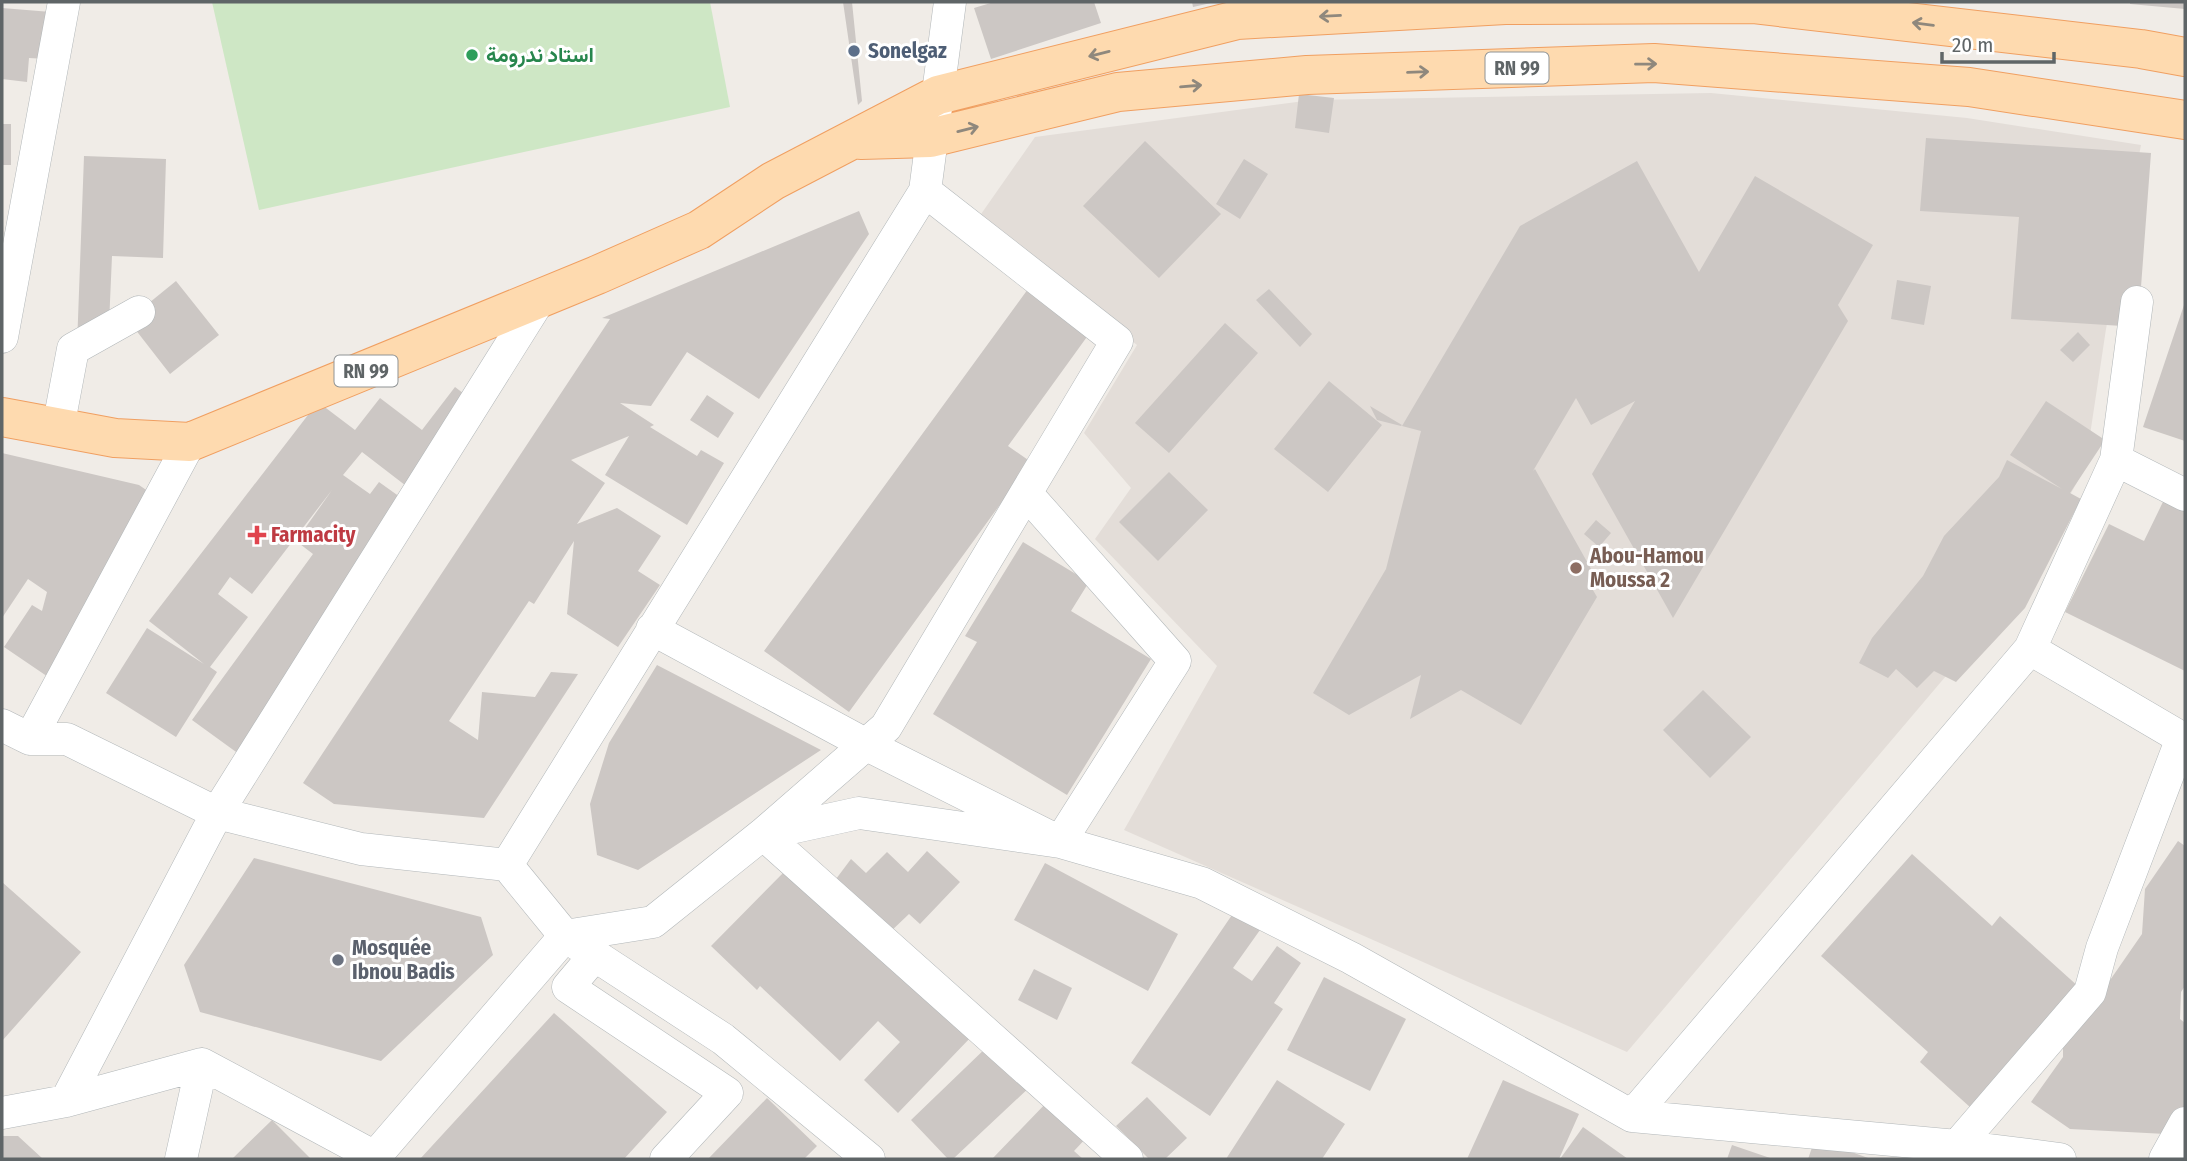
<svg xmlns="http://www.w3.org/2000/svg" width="2187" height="1161" font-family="'Fira Sans Condensed',Vazirmatn,sans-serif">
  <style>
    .education { fill: #e3ddd8 }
    .green { fill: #cee7c5 }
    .building { fill: #ccc7c4 }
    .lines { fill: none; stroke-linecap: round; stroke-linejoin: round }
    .street-casing { stroke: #b2b7b9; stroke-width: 33 }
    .primary-casing { stroke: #f09f61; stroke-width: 40 }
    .street { stroke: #fff; stroke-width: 32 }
    .primary { stroke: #fedaaf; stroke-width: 38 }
    .oneway { stroke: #8f887d }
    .service-dot { fill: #5c6f8a; stroke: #fff; stroke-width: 2.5 }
    .leisure-dot { fill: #2e9e5b; stroke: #fff; stroke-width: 2.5 }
    .health-dot { fill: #e0444e; stroke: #fff; stroke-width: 2.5 }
    .education-dot { fill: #8d6e63; stroke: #fff; stroke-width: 2.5 }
    .worship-dot { fill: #6b7280; stroke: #fff; stroke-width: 2.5 }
    .labels { text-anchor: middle; stroke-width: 6; stroke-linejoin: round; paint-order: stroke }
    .shield { fill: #fff; stroke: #8f9395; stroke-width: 2 }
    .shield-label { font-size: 19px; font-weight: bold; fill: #5f6567 }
    .service-label { font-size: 21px; font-weight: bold; fill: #4e5e75; stroke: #fff; text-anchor: start }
    .leisure-label { font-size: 21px; font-weight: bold; fill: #27864d; stroke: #fff; text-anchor: start }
    .health-label { font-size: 21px; font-weight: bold; fill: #be3a42; stroke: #fff; text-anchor: start }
    .education-label { font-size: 21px; font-weight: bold; fill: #785e54; stroke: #fff; text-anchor: start }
    .worship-label { font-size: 21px; font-weight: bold; fill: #5b616d; stroke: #fff; text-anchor: start }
  </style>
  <rect width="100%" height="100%" fill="#f0ece7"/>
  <path class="education" d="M1711 93 1967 118 2141 145 2106 329 2085 468 2013 597 1627 1052 1124 830 1217 666 1095 539 1131 488 1084 433 1137 345 979 217 1035 137 1312 100Z"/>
  <path class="green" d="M212 2H710L730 107 259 210Z"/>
  <path class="building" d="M843 2H852L862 101 858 105Z
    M994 2H1094L1101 23 991 59 974 8Z
    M1192 2H1210L1211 3 1193 7Z
    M2130 2H2185V9L2130 4Z
    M2 8 51 12 47 59 29 58 27 82 2 79Z
    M1299 94 1334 98 1329 133 1295 128Z
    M2 124H11V165H2Z
    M1926 138 2151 153 2138 327 2011 319 2019 217 1920 211Z
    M1145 141 1221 214 1159 278 1083 206Z
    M84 156 166 159 163 258 112 256 108 347 77 346Z
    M1244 159 1268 174 1240 219 1216 204Z
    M1637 161 1699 272 1755 176 1873 245 1838 305 1848 321 1673 618 1592 474 1635 401 1591 425 1576 398 1533 471 1535 469 1595 576 1590 585 1597 597 1521 725 1461 690 1410 719 1421 675 1349 715 1313 693 1386 569 1421 431 1402 426 1520 226Z
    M859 211 869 234 759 399 687 352 651 406 620 403 654 425 650 427 697 456 701 450 724 463 687 525 605 475 629 436 571 460 605 483 577 524 617 508 661 536 638 571 660 585 618 647 567 614 574 541 534 604 529 601 449 721 478 740 482 692 535 697 551 672 578 674 484 818 334 804 303 783 610 319 602 318Z
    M1897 280 1931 286 1924 325 1891 319Z
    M176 281 219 335 170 374 128 320Z
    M1028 289 1089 334 1008 446 1031 462 849 712 764 651Z
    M1269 289 1312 334 1300 347 1256 300Z
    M2185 302V441L2143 427Z
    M1225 323 1258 353 1169 453 1135 423Z
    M2078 332 2090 345 2073 362 2060 350Z
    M1329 381 1382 425 1328 492 1274 449Z
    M455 387 480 406 414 492 362 452 343 475 370 494 379 482 421 512 243 757 192 720 313 554 296 541 332 490 252 594 230 577 218 594 248 617 210 667 217 672 176 737 106 693 147 628 204 664 149 621 318 402 355 430 380 398 422 430Z
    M707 395 734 413 718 438 690 420Z
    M2046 401 2105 440 2070 493 2081 499 2025 608 1956 682 1934 671 1917 688 1896 669 1888 678 1859 663 1872 638 1923 576 1944 536 1999 477 2007 460 2062 489 2010 455Z
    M1370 406 1402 425 1401 426 1377 420Z
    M2 453 139 485 168 505 57 683 4 647 32 605 42 611 47 592 28 579 2 618Z
    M1169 472 1208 510 1158 561 1119 522Z
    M2177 473 2185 477V671L2065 612 2109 524 2144 541Z
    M1596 520 1611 533 1599 547 1584 534Z
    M1023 542 1089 582 1071 611 1151 659 1067 795 933 714 977 642 965 636Z
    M657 665 821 750 638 870 597 855 590 804 609 743Z
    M1703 690 1751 737 1710 778 1663 730Z
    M2178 841 2185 846V986L2181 992 2180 1019 2185 1023V1135L2070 1129 2031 1102 2063 1057V1048L2142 934 2145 889Z
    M927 851 960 882 920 924 909 914 888 934 833 883 851 859 866 873 887 852 908 872Z
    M1912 854 1992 926 2000 916 2080 988 1971 1108 1920 1062 1928 1052 1821 956Z
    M254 858 481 917 493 955 381 1061 200 1012 184 965Z
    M1045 863 1178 934 1148 991 1014 920Z
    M784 872 972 1036 898 1113 864 1080 900 1042 878 1021 840 1061 760 986 757 990 711 946Z
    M2 882 81 952 2 1041Z
    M1234 912 1260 930 1233 968 1252 981 1277 946 1301 963 1274 1003 1283 1009 1210 1116 1131 1063Z
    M1034 969 1072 988 1057 1020 1018 1000Z
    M1324 977 1406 1019 1370 1091 1287 1050Z
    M554 1013 667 1112 624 1159H420Z
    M991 1043 1032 1085 953 1159H948L911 1120Z
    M1277 1080 1345 1124 1322 1159H1226Z
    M1503 1080 1579 1114 1559 1159H1467Z
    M1147 1097 1187 1138 1165 1159H1149L1116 1126Z
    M767 1098 817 1146 804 1159H708Z
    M1049 1100 1088 1136 1074 1151 1083 1159H992Z
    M272 1120 311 1159H232Z
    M1583 1127 1628 1159H1560Z
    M2 1136H18L43 1159H2Z
    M1815 1139 1871 1159H1808Z
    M1732 1145 1773 1159H1727Z"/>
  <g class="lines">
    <g class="street-casing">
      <path id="street" d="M2 337 64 2
        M58 428 73 349 139 312
        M2116 460 2185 495
        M652 629 865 744 1060 842 1175 661 1026 493
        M2030 649 2185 740
        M2 725 30 739H67L217 813 541 297
        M30 739 190 442
        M763 834 859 813 1060 842 1202 883 1351 958 1632 1116 1957 1146 2060 1159
        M763 834 1127 1159
        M565 936 653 922 763 834 886 727 1117 341 925 191
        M565 936 723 1039 869 1159
        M595 955 568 987 727 1093 666 1159
        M66 1101 217 813 361 849 507 865
        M2 1113 66 1101 202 1064 375 1157
        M1632 1116 2030 649 2116 460 2137 302
        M1957 1146 2090 992 2102 948 2182 738
        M181 1159 202 1064
        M373 1159 565 936 507 865 925 191 950 2
        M2165 1159 2185 1123"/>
    </g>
    <g class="primary-casing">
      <path id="primary" d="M861 140 930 138 1118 92 1307 75 1654 63 1969 87 2185 120
        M2 417 115 438 190 442 597 275 699 230 773 181 938 95 1237 20 1505 5 1752 4 2141 49 2185 57"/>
    </g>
    <use href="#street" class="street"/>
    <use href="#primary" class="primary"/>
  </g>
  <defs><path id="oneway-shaft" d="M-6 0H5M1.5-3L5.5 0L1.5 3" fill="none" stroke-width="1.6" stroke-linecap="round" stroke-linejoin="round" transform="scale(1.75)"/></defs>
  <g class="oneway">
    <use href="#oneway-shaft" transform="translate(1330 16) rotate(177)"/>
    <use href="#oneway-shaft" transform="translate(1923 24) rotate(-173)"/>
    <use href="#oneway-shaft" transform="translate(1099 54) rotate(166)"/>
    <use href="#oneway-shaft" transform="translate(1646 64) rotate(-1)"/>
    <use href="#oneway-shaft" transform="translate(1418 72) rotate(-2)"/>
    <use href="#oneway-shaft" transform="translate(1191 86) rotate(-5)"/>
    <use href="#oneway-shaft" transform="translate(968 129) rotate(-14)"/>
  </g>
  <circle class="service-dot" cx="854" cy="51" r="7"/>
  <circle class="leisure-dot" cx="472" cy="55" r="7"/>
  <path class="health-dot" d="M253.5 524.5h7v7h7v7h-7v7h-7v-7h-7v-7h7z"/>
  <circle class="education-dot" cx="1576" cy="568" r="7"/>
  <circle class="worship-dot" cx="338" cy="960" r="7"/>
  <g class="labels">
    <g class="shield">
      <rect x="1485.5" y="52.5" width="63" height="31" rx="5"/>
      <rect x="334.5" y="355.5" width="63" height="31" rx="5"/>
    </g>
    <g class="shield-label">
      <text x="1517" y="75">RN 99</text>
      <text x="366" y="378">RN 99</text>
    </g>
    <g class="service-label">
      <text x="868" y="58">Sonelgaz</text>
    </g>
    <g class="leisure-label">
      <text x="486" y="62">استاد ندرومة</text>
    </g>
    <g class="health-label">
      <text x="271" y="542">Farmacity</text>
    </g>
    <g class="education-label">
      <text x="1590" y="563">Abou-Hamou<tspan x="1590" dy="24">Moussa 2</tspan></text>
    </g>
    <g class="worship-label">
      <text x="352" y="955">Mosquée<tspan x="352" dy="24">Ibnou Badis</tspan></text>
    </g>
  </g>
  <rect width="2187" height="1161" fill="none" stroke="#5f6567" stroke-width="7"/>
  <path d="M1942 52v10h112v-10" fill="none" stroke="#5f6567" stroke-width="3.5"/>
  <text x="1952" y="52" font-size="21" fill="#5f6567" stroke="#ffffff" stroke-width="5" paint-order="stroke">20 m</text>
</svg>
